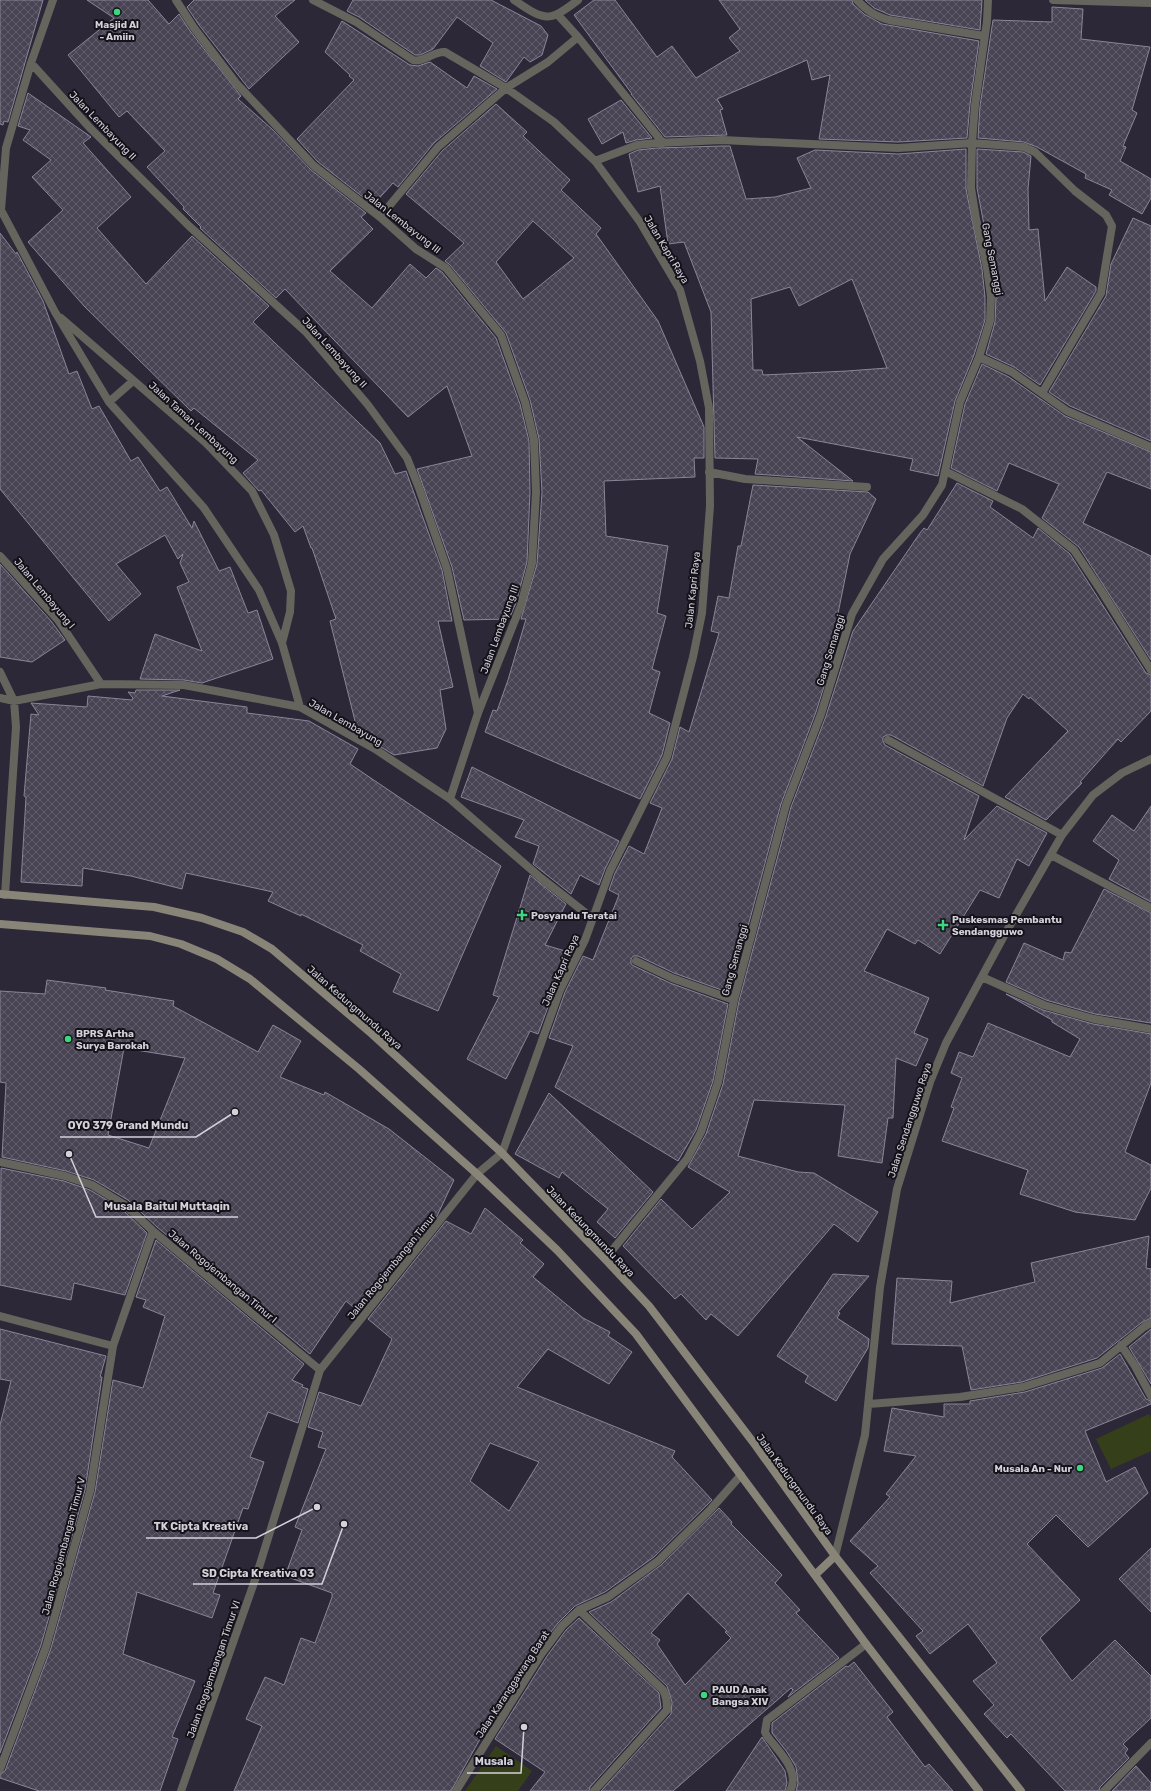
<svg xmlns="http://www.w3.org/2000/svg" width="1151" height="1791" font-family="Rubik,sans-serif">
  <style>
    .garden { fill: #35401a }
    .building { fill: url(#building-cross-hatch); stroke: #8a8598; fill-rule: evenodd }
    .lines { fill: none; stroke-linecap: round; stroke-linejoin: round }
    .street { stroke: #66655d; stroke-width: 8 }
    .secondary { stroke: #888578; stroke-width: 8 }
    .poi-dot { fill: #3cd77e; stroke: #141219; stroke-width: 1.5 }
    .labels { text-anchor: middle; stroke-width: 4; stroke-linejoin: round; paint-order: stroke }
    .poi-label { font-size: 10px; font-weight: bold; fill: #d4d1db; stroke: #141219; text-anchor: start }
    .street-label { font-size: 10px; fill: #d4d1db; stroke: #141219 }
    .leader { fill: none; stroke: #d4d1db; stroke-width: 1.5 }
    .callout-dot { fill: #d4d1db; stroke: #141219; stroke-width: 1.5 }
    .callout-label { font-size: 11px; text-anchor: middle; font-weight: bold; fill: #d4d1db; stroke: #141219; stroke-width: 4; stroke-linejoin: round; paint-order: stroke }
  </style>
  <defs>
    <pattern id="building-cross-hatch" width="8" height="8" patternUnits="userSpaceOnUse"><rect width="8" height="8" fill="#494454"/><path d="M0 0l8 8M0 8l8-8" fill="none" stroke="#625e6c"/></pattern>
  </defs>
  <rect width="100%" height="100%" fill="#2c2837"/>
  <path class="garden" d="M1149 1414 1151 1418V1451L1111 1469 1096 1439Z
    M496 1746 532 1771 518 1791H465Z"/>
  <path class="building" d="M0 0H43L8 122 4 121 3 125 0 124Z
    M87 0H148L169 24 179 14 190 31 241 96 238 99 272 129 311 170 366 213 361 217 373 229 330 271 372 308 410 264 426 278 436 268 442 272 496 338 520 404 529 441 530 492 527 562 516 603 509 619 464 620 452 567 417 469 472 456 447 386 408 417 285 289 276 298 200 228 201 227 183 209 184 207 147 167 165 151 127 111 119 117 68 55 114 18Z
    M194 0H295L275 16 299 42 249 89 199 25 187 7Z
    M353 0H491L541 26 548 35 542 55 530 62 524 57 506 82 480 66 493 43 457 17 433 49 420 55H415L359 17 347 11Z
    M594 0H615L657 57 672 46 696 78 740 51 729 38 740 29 719 0H852L853 4 864 14 882 24 979 41 970 104 967 138 898 142 819 139 830 75 812 80 807 60 717 99 723 109 720 110 727 135 665 137 631 94H632L574 15Z
    M865 0H982L980 30 890 15 874 8Z
    M1052 7 1083 9 1081 39 1150 47 1132 110 1137 113 1123 146 1126 147 1120 161 1151 179V198L1142 214 1109 195 1112 190 1085 178 1086 174 1037 147 1024 142 978 138 980 106 993 20 1052 22Z
    M342 21 410 65 418 66 430 62 467 88 474 76 497 89 434 143 398 187 393 183 373 205 318 162 297 139 354 80 349 76 350 75 325 52Z
    M28 93 91 137 83 143 131 197 97 228 146 284 192 236 269 306 253 322 380 443 395 474 406 471 442 570 452 621H438L453 687 440 690 446 729 437 748 394 755 358 733 330 621 336 619 312 548H311L303 526 295 532 261 490 259 491 243 473 258 460 194 408 191 411 84 306 28 242 63 210 32 177 51 160 23 140 30 130 18 126Z
    M621 100 652 138 636 140 626 143 623 132 602 144 588 119Z
    M496 104 527 132 523 136 570 180 561 190 601 228 596 234 658 321 704 427V458H694L695 477 604 481 606 536 668 546 657 613 666 616 652 669 660 672 649 713 670 723 662 755 640 799 485 732 493 710 497 711 508 680 526 619H521L537 564 542 492 539 439 530 400 506 333 450 265 445 261 464 243 406 194 442 151ZM533 221 574 258 523 299 496 262Z
    M722 146H730L746 199 775 197 811 188 797 158 815 150 898 154 966 149V189L982 269 985 297V320L974 355 955 401 938 476 910 470 913 459 797 437 853 481 755 474 758 459 715 458 711 312 684 242 668 244 660 186 638 192 629 154 638 150 657 148ZM852 279 887 368 847 371 763 375 762 370H753L751 299 790 287 799 306Z
    M977 149 1023 152 1031 156 1028 189 1029 230 1038 229 1045 301 1067 267 1096 287V291L1040 385 1014 367 986 354 995 322 996 297 992 267 977 188Z
    M1133 218 1151 226V441L1070 406 1049 392 1106 296 1111 264Z
    M0 233 16 254 17 252 43 301 69 374 77 371 92 409 99 406 131 461 138 457 160 491 167 487 192 528 194 521 219 571 230 567 248 613 257 610 273 659 202 683 184 680 140 679 155 634 202 651 177 587 189 582 180 563 183 554 178 559 165 535 116 564 141 594 109 621 0 489Z
    M982 364 1009 377 1065 416 1151 452V489L1107 472 1083 523 1151 556V660L1079 547 1042 518 1059 484 1009 463 997 491 951 468 965 404Z
    M957 483 993 501 990 507 1033 538 1038 528 1070 554 1146 673 1151 675V711L1121 742 1118 739 1080 782 1082 783 1046 820 1005 797 1068 731 1030 697 1029 699 1023 694 1007 718 983 786 891 735H887L883 737V741L885 745 979 796 964 840 997 806 1047 833 1029 866 1017 859 999 898 980 890 940 954 918 940 915 944 887 929 864 971 929 998 914 1033 928 1039 916 1066 896 1058 893 1118H888L882 1163 838 1156 845 1105 754 1100 738 1156 798 1172 814 1173 878 1212 858 1242 834 1224 738 1336 711 1314 706 1320 681 1294 675 1299 623 1246 661 1199 692 1229 730 1192 688 1167 706 1134 723 1084 739 1001 791 807 826 716 853 631 920 533 924 528 927 530Z
    M753 485 868 492 876 499 850 554 827 668 832 661 816 712 781 804 730 993 674 973 638 956H633L631 959V964L634 966 670 983 728 1004 713 1081 696 1130 678 1161 555 1087 573 1046 549 1038 565 992 583 956 593 960 619 895 609 890 615 873 629 846 644 854 662 808 650 803 672 759 680 727 689 732 719 633 711 631 718 596 729 598 738 546H741Z
    M0 564 51 621 65 640 32 662 0 657Z
    M136 690H180L162 696 247 707V713L309 721 358 749 350 764 501 866 438 1011 393 992 401 974 360 951 363 945 301 914V916L268 901 273 892 186 873 182 889 131 876 83 868 82 886 21 882 26 797 24 796 31 714 39 715 31 703 87 707 88 696 132 700 133 698 128 692 135 693Z
    M472 767 619 841 605 869 599 885 580 875 571 894 533 864 539 846 515 837 524 820 461 797Z
    M1151 806V902L1109 879 1119 860 1093 841 1112 815 1134 831Z
    M530 875 566 904 545 945 572 953 555 988 538 1034 530 1031 506 1079 467 1059 499 997 493 995Z
    M1104 889 1151 913V1023L1095 1014 1046 1000 1006 982 1024 943 1063 960 1065 952 1071 953Z
    M47 980 106 988 105 990 174 1001 173 1006 258 1052 273 1025 301 1041 280 1077 324 1095 325 1092 389 1129 454 1180 437 1216 359 1312 346 1301 310 1354 157 1227 128 1200 94 1180 66 1171 2 1157 6 1083 0 1082V991L45 994ZM124 1048 185 1058 149 1148 108 1135Z
    M1006 994 1043 1010 1093 1024 1151 1034V1083L1125 1152 1151 1165V1188L1135 1220 1075 1212 1020 1194 1028 1170 942 1141 954 1108 951 1107 962 1078 951 1073 959 1052 973 1057 988 1023 1070 1057 1080 1039 1052 1022V1020Z
    M549 1093 653 1192 615 1238 597 1222 608 1209 562 1172 559 1178 515 1154Z
    M1 1168 64 1181 90 1190 122 1209 147 1233 125 1295 74 1283 71 1300 0 1285Z
    M485 1208 523 1240 520 1243 544 1264 533 1277 583 1318 610 1332 608 1336 632 1352 609 1384 548 1349 517 1387 675 1451 672 1457 712 1500 654 1557 605 1592 575 1606 558 1623 537 1650 486 1733 484 1732 451 1791H234L262 1726 246 1719 265 1677 284 1685 301 1638 315 1643 332 1597V1593L285 1576 302 1530 295 1527 326 1449 318 1447 323 1432 308 1427 319 1392 361 1406 392 1339 368 1319 446 1221 471 1234ZM490 1443 539 1462 509 1511 470 1481Z
    M1149 1236 1146 1268 1151 1269V1318L1141 1323 1097 1358 1022 1382 971 1390 962 1346 892 1344 897 1278 952 1281 950 1303 1035 1282 1031 1263Z
    M156 1240 304 1364 292 1380 303 1385 302 1387 308 1389 298 1423 268 1412 250 1457 264 1462 248 1509 243 1508 213 1593 220 1595 212 1618 137 1592 123 1654 195 1681 172 1737 178 1739 160 1791H39L0 1778V1774L5 1771 51 1648 95 1492 113 1380 143 1388 165 1316 143 1307 146 1300 136 1297Z
    M833 1274 869 1276 838 1312 840 1313 837 1318 869 1339 868 1348 836 1401 805 1382 808 1376 777 1356Z
    M0 1329 106 1356 100 1377H102L85 1490 41 1645 0 1753V1425L11 1381 0 1379Z
    M1151 1329V1384L1129 1347Z
    M1120 1354 1146 1399 1151 1401V1404L1085 1431 1106 1482 1135 1467 1148 1493 1088 1547 1056 1515 1027 1544 1080 1600 1040 1638 1072 1681 1115 1640 1151 1676V1718L1123 1744 1128 1749 1125 1753 1129 1758 1100 1787 1099 1791H1065L1011 1734 1007 1738 984 1714 994 1705 973 1681 997 1663 968 1624 930 1654 916 1636 923 1631 870 1573 878 1566 850 1541 890 1497 886 1494 916 1456 884 1451 892 1408 944 1417V1404H970V1401L1025 1392 1102 1368Z
    M719 1508 732 1522 731 1524 782 1575 775 1583 800 1610 796 1613 839 1658 788 1697 793 1690 791 1688 673 1791H601L671 1714 672 1702 667 1686 589 1612 611 1602 661 1565ZM688 1593 727 1631 725 1632 731 1638 685 1685 657 1644 660 1640 651 1633Z
    M1151 1548V1612L1119 1579Z
    M579 1618 659 1693 661 1708 590 1787 589 1791H530L545 1772 495 1739 547 1656 566 1630Z
    M854 1662 893 1712 887 1717 925 1767 929 1764 953 1791H796L798 1783 796 1767 787 1752 772 1733V1723L846 1666 848 1667Z
    M762 1737 785 1771 787 1783 785 1791H726Z
    M1136 1766 1151 1783V1791H1112Z"/>
  <g class="lines">
    <path class="street" d="M53 0 31 63 6 148 1 210 55 312 109 402 204 508 259 590 282 643 300 707
      M176 0 194 28 236 83 314 166 380 217 416 249 446 268 501 335 525 402 534 440 536 492 532 563 521 605 478 713 450 799
      M514 0C545 21 548 23 578 0
      M857 0C867 11 875 16 889 20L984 36
      M1053 0 1151 3
      M578 37 663 143
      M31 63 91 129 189 226 306 332 368 405 407 458 419 488 447 569 478 713
      M595 161 637 145 657 143 722 140 898 148 972 143 1024 147 1035 152 1075 191 1106 215 1112 226 1101 293 1042 393
      M380 217 438 147 506 88 548 62 578 37 558 15
      M61 318 206 443 252 491 274 535 291 591 290 612 282 643
      M979 357 1012 372 1067 411 1151 447
      M109 402 133 381
      M945 471 1022 509 1074 550 1102 592 1151 670
      M709 472 745 479 867 487
      M0 556 58 620 101 684
      M0 672 14 701 16 727 5 895
      M0 698 14 701 101 684 184 685 300 707 375 749 450 799 541 878 592 918
      M888 740 1062 835
      M1051 855 1151 908
      M636 961 672 978 734 1000
      M982 977 1044 1005 1094 1019 1151 1029
      M0 1162 65 1176 92 1185 125 1205 153 1231 320 1370
      M605 1259 687 1159 701 1132 718 1082 734 1000 786 805 821 714 852 614 883 559 923 515 942 485 960 402 979 357 990 321 991 297 987 268 976 219 971 188 972 143 975 105 987 21 988 0
      M0 1316 113 1346
      M1121 1345 1135 1366 1151 1396
      M869 1404 960 1397 1023 1387 1100 1363 1144 1327 1151 1323
      M835 1556 865 1435 880 1287 897 1189 930 1082 946 1043 1005 934 1062 835 1093 795 1122 773 1151 759
      M579 1610 663 1690C667 1697 667 1703 667 1710L594 1791
      M0 1769 46 1647 90 1491 113 1346 153 1231
      M181 1791 256 1577 320 1370 477 1174 502 1153 560 990 585 940 610 871 667 757 693 657 702 613 710 506 709 408 700 361 680 290 640 222 595 161 554 122 506 88 445 52C433 51 424 63 413 60L356 22 313 0
      M456 1791 542 1653 562 1626 579 1610 608 1597 658 1561 710 1510 741 1475
      M790 1791C801 1771 778 1751 767 1736L765 1732 767 1720 866 1644
      M1104 1791 1151 1743"/>
    <path class="secondary" d="M0 894 154 907 202 918 243 932 272 949 372 1034 502 1153 605 1259 649 1306 753 1442 835 1556 1021 1791
      M0 924 150 936 181 944 217 959 250 979 359 1069 477 1174 557 1250 636 1334 866 1644 979 1791
      M815 1575 835 1556"/>
  </g>
  <g class="poi-dot">
    <circle cx="117" cy="12" r="4"/>
    <path d="M520 909h4v4h4v4h-4v4h-4v-4h-4v-4h4z"/>
    <path d="M941 919h4v4h4v4h-4v4h-4v-4h-4v-4h4z"/>
    <circle cx="68" cy="1039" r="4"/>
    <circle cx="1080" cy="1468" r="4"/>
    <circle cx="704" cy="1695" r="4"/>
  </g>
  <g class="labels">
    <g class="poi-label">
      <text x="117" y="28" text-anchor="middle">Masjid Al<tspan x="117" dy="12">- Amiin</tspan></text>
      <text x="531" y="919">Posyandu Teratai</text>
      <text x="952" y="923">Puskesmas Pembantu<tspan x="952" dy="12">Sendangguwo</tspan></text>
      <text x="76" y="1037">BPRS Artha<tspan x="76" dy="12">Surya Barokah</tspan></text>
      <text x="1072" y="1472" text-anchor="end">Musala An - Nur</text>
      <text x="712" y="1693">PAUD Anak<tspan x="712" dy="12">Bangsa XIV</tspan></text>
    </g>
    <g class="street-label">
      <text transform="translate(103 125) rotate(46)" y="4">Jalan Lembayung II</text>
      <text transform="translate(403 222) rotate(38)" y="4">Jalan Lembayung III</text>
      <text transform="translate(667 249) rotate(59)" y="4">Jalan Kapri Raya</text>
      <text transform="translate(993 259) rotate(79)" y="4">Gang Semanggi</text>
      <text transform="translate(335 352) rotate(48)" y="4">Jalan Lembayung II</text>
      <text transform="translate(194 422) rotate(42)" y="4">Jalan Taman Lembayung</text>
      <text transform="translate(692 590) rotate(-84)" y="4">Jalan Kapri Raya</text>
      <text transform="translate(45 593) rotate(50)" y="4">Jalan Lembayung I</text>
      <text transform="translate(499 629) rotate(-70)" y="4">Jalan Lembayung III</text>
      <text transform="translate(830 650) rotate(-73)" y="4">Gang Semanggi</text>
      <text transform="translate(346 722) rotate(30)" y="4">Jalan Lembayung</text>
      <text transform="translate(734 960) rotate(-75)" y="4">Gang Semanggi</text>
      <text transform="translate(560 970) rotate(-66)" y="4">Jalan Kapri Raya</text>
      <text transform="translate(355 1007) rotate(41)" y="4">Jalan Kedungmundu Raya</text>
      <text transform="translate(909 1120) rotate(-72)" y="4">Jalan Sendangguwo Raya</text>
      <text transform="translate(591 1231) rotate(46)" y="4">Jalan Kedungmundu Raya</text>
      <text transform="translate(391 1266) rotate(-51)" y="4">Jalan Rogojembangan Timur</text>
      <text transform="translate(223 1276) rotate(40)" y="4">Jalan Rogojembangan Timur I</text>
      <text transform="translate(795 1484) rotate(54)" y="4">Jalan Kedungmundu Raya</text>
      <text transform="translate(63 1546) rotate(-75)" y="4">Jalan Rogojembangan Timur V</text>
      <text transform="translate(213 1669) rotate(-71)" y="4">Jalan Rogojembangan Timur VI</text>
      <text transform="translate(512 1684) rotate(-57)" y="4">Jalan Karanggawang Barat</text>
    </g>
  </g>
  <path class="leader" d="M235 1112L196 1137H60M69 1154L96 1217H238M317 1507L256 1538H146M344 1524L322 1584H193M524 1727L521 1773H467"/>
  <g class="callout-dot">
    <circle cx="235" cy="1112" r="4"/>
    <circle cx="69" cy="1154" r="4"/>
    <circle cx="317" cy="1507" r="4"/>
    <circle cx="344" cy="1524" r="4"/>
    <circle cx="524" cy="1727" r="4"/>
  </g>
  <g class="callout-label">
    <text x="128" y="1129">OYO 379 Grand Mundu</text>
    <text x="167" y="1210">Musala Baitul Muttaqin</text>
    <text x="201" y="1530">TK Cipta Kreativa</text>
    <text x="258" y="1577">SD Cipta Kreativa 03</text>
    <text x="494" y="1765">Musala</text>
  </g>
</svg>
